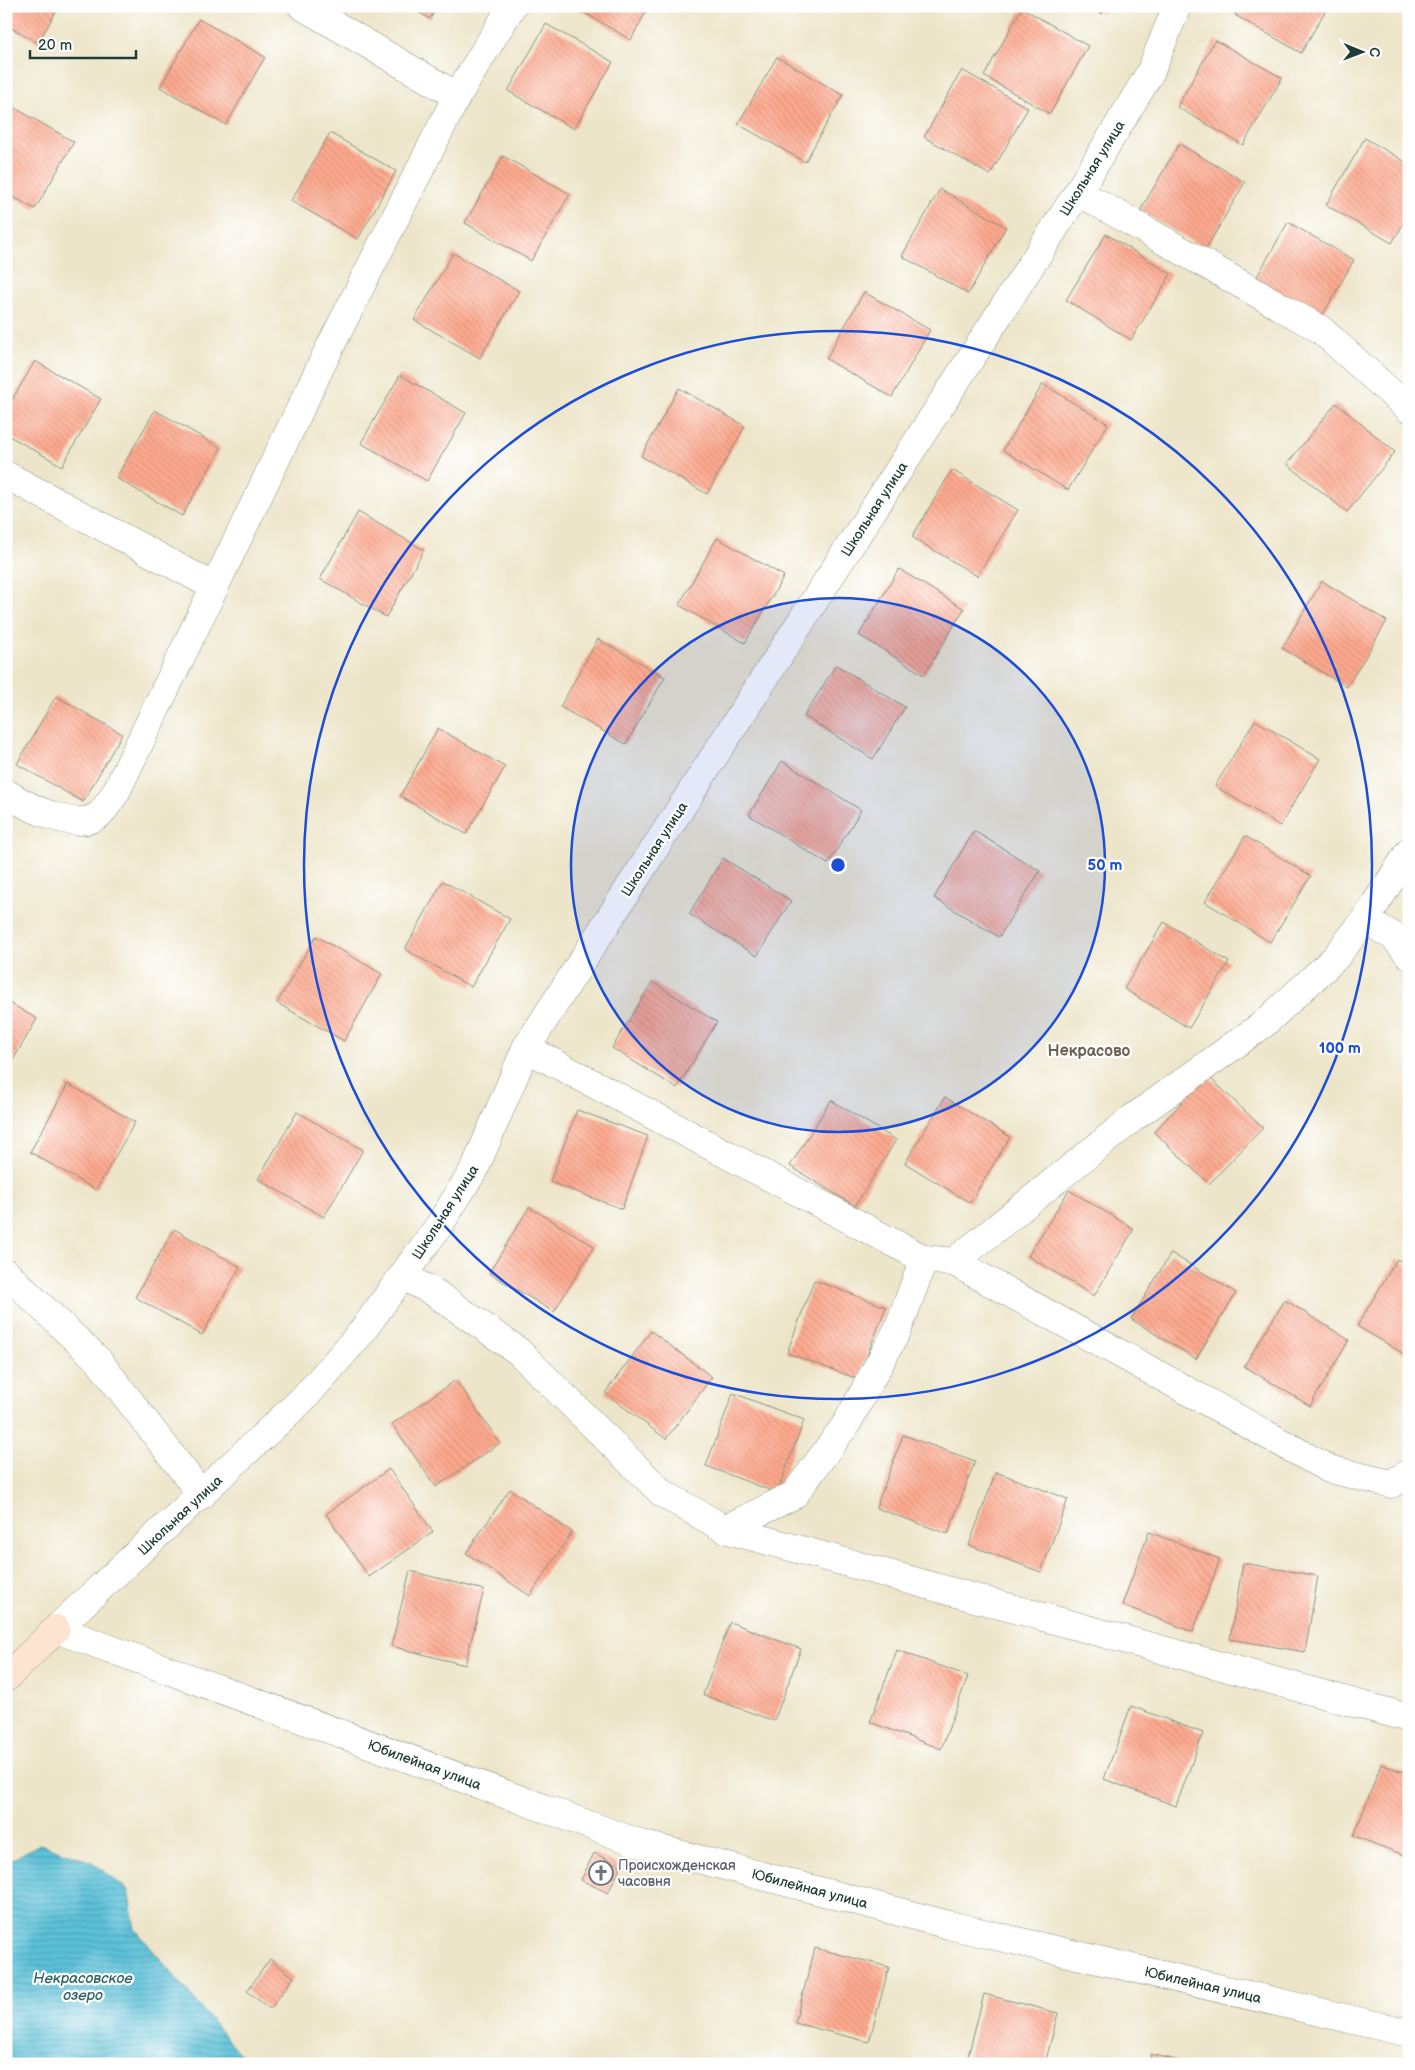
<svg xmlns="http://www.w3.org/2000/svg" width="1415" height="2070" font-family="'Balsamiq Sans',sans-serif">
  <style>
    .water { fill: url(#water-rules); stroke: #3d7f86 }
    .building { fill: url(#building-back-hatch) }
    .lines { fill: none; stroke-linecap: round; stroke-linejoin: round }
    .minor-casing { stroke: #86917e; stroke-width: 29 }
    .tertiary-casing { stroke: #86917e; stroke-width: 29 }
    .secondary-casing { stroke: #86917e; stroke-width: 29 }
    .minor { stroke: #fff; stroke-width: 28 }
    .tertiary { stroke: #fff; stroke-width: 28 }
    .secondary { stroke: #fde4d1; stroke-width: 28 }
    .ring { fill: none; stroke: #1d4ed8; stroke-width: 2.5 }
    .labels { text-anchor: middle; stroke-width: 4.5; stroke-linejoin: round; paint-order: stroke }
    .street-label { font-size: 14px; fill: #1f3d34; stroke: #fff }
    .worship-label { font-size: 14px; fill: #5b616d; stroke: #fff; text-anchor: start }
    .water-label { font-size: 15px; font-style: italic; fill: #316566; stroke: #fff }
    .quarter-label { font-size: 16px; font-weight: bold; fill: #6d6354; stroke: #fff }
    .centre { fill: #1d4ed8; stroke: #fff; stroke-width: 2.5 }
    .ring-label { font-size: 15px; text-anchor: middle; font-weight: bold; fill: #1d4ed8; stroke: #fff; stroke-width: 4.5; stroke-linejoin: round; paint-order: stroke }
  </style>
  <defs>
    <pattern id="water-rules" width="6" height="5" patternUnits="userSpaceOnUse" patternTransform="scale(1.25)"><rect width="6" height="5" fill="#5bc1d9"/><path d="M0 2.5h6" fill="none" stroke="#4b9eb1"/></pattern>
    <pattern id="building-back-hatch" width="6" height="6" patternUnits="userSpaceOnUse" patternTransform="scale(1.25)"><rect width="6" height="6" fill="#fda98e"/><path d="M-1 5l2 2M0 0l6 6M5-1l2 2" fill="none" stroke="#d8927b"/></pattern>
  </defs>
  <rect width="100%" height="100%" fill="#fff"/>
  <filter id="ink" filterUnits="userSpaceOnUse"><feTurbulence type="fractalNoise" baseFrequency=".02" numOctaves="2"/><feDisplacementMap in="SourceGraphic" scale="10" xChannelSelector="R" yChannelSelector="G"/><feConvolveMatrix kernelMatrix="1 2 1 2 8 2 1 2 1" color-interpolation-filters="sRGB"/></filter>
  <filter id="wash" filterUnits="userSpaceOnUse"><feTurbulence type="fractalNoise" baseFrequency=".0096" numOctaves="4" result="noise"/><feDisplacementMap in="SourceGraphic" scale="20" xChannelSelector="R" yChannelSelector="G"/><feGaussianBlur stdDeviation="1.12" result="paint"/><feColorMatrix in="noise" values="0 0 0 0 0 0 0 0 0 0 0 0 0 0 0 0 0 1.4 0 .05"/><feComposite in="paint" operator="in"/></filter>
  <g filter="url(#wash)">
    <rect width="100%" height="100%" fill="#ede5c9"/>
    <path class="water" d="M40 1844 92 1862 128 1890 135 1929 248 2064H6V1863Z"/>
    <g id="blocks">
      <path class="building" d="M6 6H59L38 43 6 25Z
        M408 6H437L430 19Z
        M573 6H649L631 40Z
        M1087 6H1107L1102 14Z
        M1240 6H1328L1301 53 1235 15Z
        M1022 8 1088 46 1050 114 984 76Z
        M199 19 265 57 226 125 160 87Z
        M546 24 613 62 574 129 508 91Z
        M1215 40 1282 78 1243 145 1177 107Z
        M777 57 843 95 805 162 738 124Z
        M962 70 1028 108 990 175 924 137Z
        M8 104 74 142 35 209 6 193Z
        M330 133 396 171 358 239 291 201Z
        M1365 138 1409 164V214L1392 243 1326 205Z
        M1179 144 1245 182 1206 249 1140 211Z
        M503 156 570 194 531 261 465 223Z
        M940 189 1006 227 968 294 902 256Z
        M1288 222 1354 260 1316 327 1250 289Z
        M1106 234 1171 274 1131 340 1066 300Z
        M453 253 519 291 480 358 414 320Z
        M864 292 930 330 892 397 826 359Z
        M35 361 101 399 62 466 6 434V410Z
        M400 375 466 413 427 481 361 443Z
        M1043 384 1108 424 1068 490 1003 450Z
        M679 388 745 426 707 494 641 456Z
        M1336 403 1395 452 1347 512 1287 464Z
        M155 410 221 448 182 516 116 478Z
        M952 470 1018 510 977 576 912 537Z
        M358 512 424 550 386 617 320 579Z
        M717 538 784 576 745 643 679 605Z
        M899 569 964 609 924 675 859 635Z
        M1322 581 1387 621 1347 687 1282 648Z
        M598 639 665 677 626 744 560 707Z
        M836 665 905 707 873 759 804 716Z
        M56 696 122 734 83 802 17 764Z
        M1255 720 1320 759 1280 826 1215 786Z
        M438 728 505 767 466 834 400 796Z
        M782 761 861 810 828 864 749 815Z
        M974 831 1040 871 999 937 934 898Z
        M1245 836 1311 876 1270 942 1205 902Z
        M723 858 791 901 757 956 689 914Z
        M443 881 510 919 471 987 405 949Z
        M1164 922 1229 962 1189 1028 1124 989Z
        M316 936 382 974 344 1041 277 1003Z
        M652 982 717 1022 677 1088 612 1048Z
        M6 1001 37 1019 6 1072Z
        M1207 1075 1263 1128 1209 1184 1154 1132Z
        M68 1084 135 1122 96 1190 30 1152Z
        M945 1097 1010 1137 970 1203 905 1163Z
        M831 1100 896 1140 855 1206 790 1166Z
        M577 1110 648 1136 622 1209 550 1182Z
        M297 1112 363 1150 324 1217 258 1179Z
        M1069 1190 1134 1229 1094 1296 1028 1256Z
        M529 1207 594 1246 554 1312 489 1273Z
        M174 1229 240 1267 202 1335 135 1297Z
        M1171 1253 1236 1293 1196 1359 1131 1319Z
        M1397 1259 1409 1266V1357L1357 1326Z
        M814 1280 886 1307 858 1379 787 1353Z
        M1285 1300 1349 1340 1310 1406 1244 1366Z
        M651 1331 712 1377 666 1439 605 1393Z
        M456 1380 500 1443 436 1487 392 1424Z
        M733 1393 804 1420 777 1493 706 1466Z
        M903 1435 975 1461 948 1534 876 1508Z
        M389 1469 433 1532 369 1577 326 1514Z
        M996 1472 1068 1499 1041 1572 969 1545Z
        M510 1489 572 1532 530 1596 466 1553Z
        M1149 1532 1220 1559 1193 1632 1122 1605Z
        M1243 1563 1318 1576 1305 1652 1230 1639Z
        M410 1571 484 1590 465 1665 391 1646Z
        M730 1622 801 1649 774 1721 703 1695Z
        M897 1650 968 1676 941 1749 870 1722Z
        M1131 1706 1203 1733 1176 1806 1104 1779Z
        M1381 1764 1409 1774V1857L1354 1836Z
        M594 1853 621 1866 608 1893 581 1880Z
        M815 1948 889 1967 869 2042 795 2023Z
        M270 1959 294 1977 270 2009 247 1991Z
        M984 1994 1058 2013 1045 2064H966Z
        M1151 2054 1188 2063V2064H1149Z"/>
    </g>
  </g>
  <g filter="url(#ink)">
    <use href="#blocks" fill-opacity="0" stroke="#86917e" stroke-width="1"/>
    <g class="lines">
      <g class="minor-casing">
        <path id="minor" d="M302 6 457 96
          M1078 192 1320 329 1409 409
          M6 475 215 587
          M6 793C26 806 78 834 100 814 106 808 111 799 116 792L328 351 457 96 512 6
          M1365 920 1393 936 1409 955
          M526 1048 924 1259 954 1262 1133 1118 1265 1023 1334 959 1365 920 1409 852
          M954 1262 1329 1469 1391 1484 1409 1473
          M6 1273 98 1360 202 1495
          M403 1276 435 1293 518 1351 662 1493 725 1529 794 1495 847 1423 898 1329 924 1259
          M725 1529 1409 1718"/>
      </g>
      <g class="tertiary-casing">
        <g id="tertiary">
          <path id="s1" d="M1177 6 1150 73 1078 192 526 1048 475 1168 438 1227 360 1334 306 1396 56 1629 641 1844 949 1925 1409 2033"/>
        </g>
      </g>
      <g class="secondary-casing">
        <path id="secondary" d="M6 1678 56 1629"/>
      </g>
      <use href="#minor" class="minor"/>
      <use href="#tertiary" class="tertiary"/>
      <use href="#secondary" class="secondary"/>
    </g>
  </g>
  <circle cx="838" cy="865" r="267" fill="#1d4ed8" fill-opacity=".12"/>
  <g class="ring">
    <circle cx="838" cy="865" r="267"/>
    <circle cx="838" cy="865" r="534"/>
  </g>
  <defs>
    <g id="church-ring" transform="scale(1.25)"><circle r="9.5" fill="#fff" stroke="#6b7280" stroke-width="1.5"/><path d="M-1.2-6h2.4v3.5h3.3v2.4h-3.3V6h-2.4V-.1h-3.3v-2.4h3.3Z" fill="#6b7280"/></g>
  </defs>
  <g fill-rule="evenodd">
    <use href="#church-ring" x="601" y="1873"/>
  </g>
  <g class="labels">
    <g class="street-label">
      <text transform="translate(1092 168) rotate(-58)" y="5">Школьная улица</text>
      <text transform="translate(874 509) rotate(-57)" y="5">Школьная улица</text>
      <text transform="translate(654 849) rotate(-57)" y="5">Школьная улица</text>
      <text transform="translate(445 1212) rotate(-57)" y="5">Школьная улица</text>
      <text transform="translate(180 1515) rotate(-43)" y="5">Школьная улица</text>
      <text dy="5" stroke="none"><textPath href="#s1" startOffset="2379">Юбилейная улица</textPath></text>
      <text dy="5" stroke="none"><textPath href="#s1" startOffset="2784">Юбилейная улица</textPath></text>
      <text dy="5" stroke="none"><textPath href="#s1" startOffset="3189">Юбилейная улица</textPath></text>
    </g>
    <g class="worship-label">
      <text x="618" y="1870">Происхожденская<tspan x="618" dy="16">часовня</tspan></text>
    </g>
    <g class="water-label">
      <text x="83" y="1983">Некрасовское<tspan x="83" dy="17">озеро</tspan></text>
    </g>
    <g class="quarter-label">
      <text x="1089" y="1056">Некрасово</text>
    </g>
  </g>
  <circle cx="838" cy="865" r="8" class="centre"/>
  <g class="ring-label">
    <text x="1105" y="870">50 m</text>
    <text x="1340" y="1053">100 m</text>
  </g>
  <rect width="1415" height="2070" fill="none" stroke="#fff" stroke-width="25"/>
  <g transform="translate(1362 52) rotate(91)" stroke="#ffffff" stroke-width="4" paint-order="stroke">
  <path d="M0-4L9 19L0 12L-9 19Z" fill="#1f3d34"/>
  <text y="-8" font-size="14" font-weight="bold" text-anchor="middle" fill="#1f3d34">С</text>
  </g>
  <path d="M30 50v8h106v-8" fill="none" stroke="#1f3d34" stroke-width="2.5"/>
  <text x="38" y="50" font-size="15" fill="#1f3d34" stroke="#ffffff" stroke-width="4" paint-order="stroke">20 m</text>
</svg>
